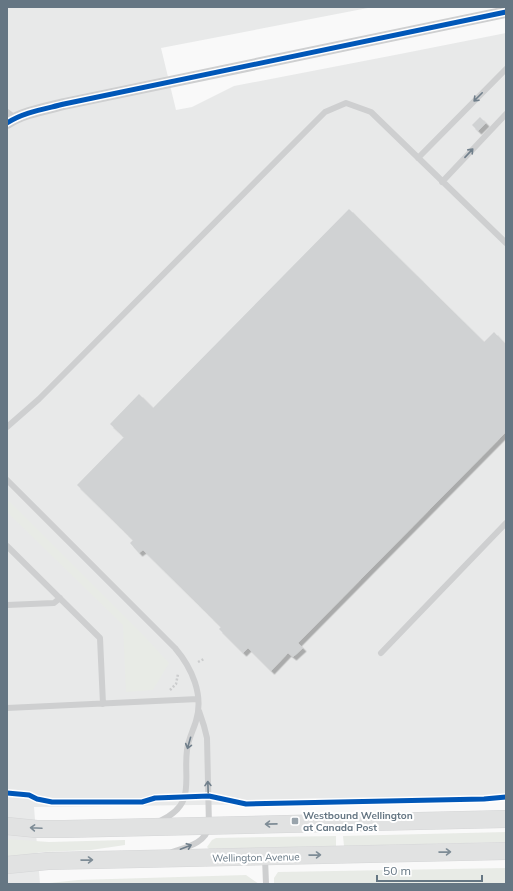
<svg xmlns="http://www.w3.org/2000/svg" width="513" height="891" font-family="Mulish,sans-serif">
  <style>
    .built { fill: #e8e9e9 }
    .green { fill: #e8ebe6 }
    .building { fill: #d0d2d3; filter: url(#shadow) }
    .lines { fill: none; stroke-linecap: round; stroke-linejoin: round }
    .secondary-casing { stroke: #d5d6d7; stroke-width: 18 }
    .path { stroke: #cbcccd; stroke-width: 2.5; stroke-dasharray: 2 2; stroke-linecap: butt }
    .lane { stroke: #cecfd0; stroke-width: 6 }
    .street { stroke: #cecfd0; stroke-width: 12 }
    .secondary { stroke: #e1e2e2; stroke-width: 17 }
    .cycleway-casing { stroke: #fff; stroke-width: 8 }
    .cycleway { stroke: #0057b8; stroke-width: 5 }
    .oneway { stroke: #707f8b }
    .oneway2 { stroke: #7e8c96 }
    .poi-dot { fill: #99a4ac; stroke: #fff; stroke-width: 1.5 }
    .labels { text-anchor: middle; stroke-width: 4; stroke-linejoin: round; paint-order: stroke }
    .poi-label { font-size: 10px; font-weight: bold; fill: #657683; stroke: #fff; text-anchor: start }
    .street-label { font-size: 10px; fill: #657683; stroke: #fff }
  </style>
  <defs>
    <filter id="shadow"><feDropShadow dx="3.5" dy="3.5" stdDeviation="0" flood-color="#0004"/></filter>
  </defs>
  <rect width="100%" height="100%" fill="#f9f9f9"/>
  <path class="built" d="M7 7H373L161 48 176 110 192 107 234 86 400 54 506 33V801L34 807 40 884H7Z"/>
  <path class="green" d="M7 501H9L145 637 169 663 153 690 126 692 123 625 7 512Z
    M506 832V842L344 846 343 836Z
    M336 836V846L209 849 207 847 212 840 216 838Z
    M7 839 49 842 125 840V845L91 850 42 852 7 857Z
    M506 868V884H274V878L278 872Z
    M246 875 259 884H40L78 880Z"/>
  <path class="building" d="M480 117 486 123 478 131 472 125Z
    M349 209 484 342 494 332 506 345V432L298 643 303 648 293 657 288 653 271 671 248 648 243 653 219 629 221 627 143 550 139 553 130 543 133 540 77 485 124 437 110 424 139 394 153 408Z"/>
  <g class="lines">
    <g class="secondary-casing">
      <path id="secondary" d="M7 826 37 829H64L506 819
        M7 865 48 861 506 851"/>
    </g>
    <path class="path" d="M198 662 204 659
      M170 690 176 684 178 674"/>
    <path class="lane" d="M7 112 15 118
      M418 158 506 69
      M442 182 506 114
      M7 427 39 399 325 112 346 103 371 112 506 243
      M7 480 175 648C192 668 204 695 196 721 193 731 188 740 187 750 183 781 197 804 160 821
      M7 546 100 638 103 704
      M7 605 54 603 60 598
      M381 653 506 523
      M7 708 198 699
      M172 852C187 847 206 843 209 826L207 738 204 726 199 711
      M265 858 266 884"/>
    <path class="street" d="M7 123C24 112 45 109 64 104L506 12"/>
    <use href="#secondary" class="secondary"/>
    <g class="cycleway-casing">
      <path id="cycleway" d="M7 123C24 112 45 109 64 104L506 12
        M7 793 29 795 37 799 52 802H142L155 798 209 796 246 804 484 799 506 797"/>
    </g>
    <use href="#cycleway" class="cycleway"/>
  </g>
  <defs><path id="oneway-shaft" d="M-6 0H5M1.5-3L5.5 0L1.5 3" fill="none" stroke-width="1.6" stroke-linecap="round" stroke-linejoin="round"/></defs>
  <g class="oneway">
    <use href="#oneway-shaft" transform="translate(478 97) rotate(135)"/>
    <use href="#oneway-shaft" transform="translate(469 153) rotate(-47)"/>
    <use href="#oneway-shaft" transform="translate(189 743) rotate(106)"/>
    <use href="#oneway-shaft" transform="translate(208 787) rotate(-92)"/>
    <use href="#oneway-shaft" transform="translate(186 847) rotate(-21)"/>
  </g>
  <g class="oneway2">
    <use href="#oneway-shaft" transform="translate(271 824) rotate(179)"/>
    <use href="#oneway-shaft" transform="translate(36 828) rotate(-177)"/>
    <use href="#oneway-shaft" transform="translate(445 852) rotate(-1)"/>
    <use href="#oneway-shaft" transform="translate(315 855) rotate(-1)"/>
    <use href="#oneway-shaft" transform="translate(87 860) rotate(-1)"/>
  </g>
  <rect class="poi-dot" x="291" y="817" width="8" height="8" rx="2"/>
  <g class="labels">
    <g class="poi-label">
      <text x="303" y="819">Westbound Wellington<tspan x="303" dy="12">at Canada Post</tspan></text>
    </g>
    <g class="street-label">
      <text transform="translate(256 857) rotate(-1)" y="4">Wellington Avenue</text>
    </g>
  </g>
  <rect width="513" height="891" fill="none" stroke="#657683" stroke-width="16"/>
  <path d="M377 875v6h105v-6" fill="none" stroke="#657683" stroke-width="2"/>
  <text x="383" y="875" font-size="12" fill="#657683" stroke="#ffffff" stroke-width="3" paint-order="stroke">50 m</text>
</svg>
